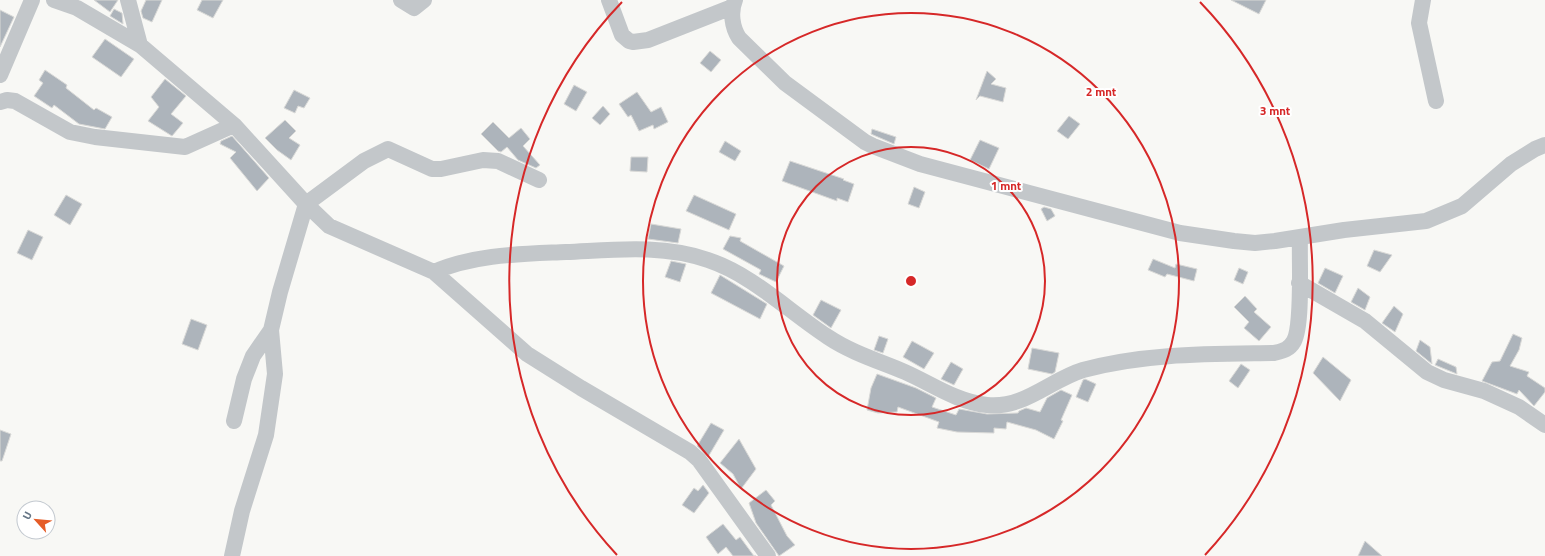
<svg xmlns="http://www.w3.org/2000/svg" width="1545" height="556" font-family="'Titillium Web',sans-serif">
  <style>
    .building { fill: #adb4bb; stroke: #d9d9d7 }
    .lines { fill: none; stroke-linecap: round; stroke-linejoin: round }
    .minor { stroke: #c3c7ca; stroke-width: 16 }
    .ring { fill: none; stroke: #d62828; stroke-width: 2 }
    .centre { fill: #d62828; stroke: #fff; stroke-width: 2 }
    .ring-label { font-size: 12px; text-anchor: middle; font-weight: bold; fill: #d62828; stroke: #fff; stroke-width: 4; stroke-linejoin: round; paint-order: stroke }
  </style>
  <rect width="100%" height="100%" fill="#f8f8f5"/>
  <path class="building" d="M94 0H118L110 12Z
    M146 0H162L152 22 143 18 141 11Z
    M202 0H223L213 18 197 10Z
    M1231 0H1266L1259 14Z
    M114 9 122 13 123 24 110 16Z
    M0 10 14 17 0 47Z
    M105 39 134 59 121 77 92 57Z
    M710 51 721 60 711 72 700 63Z
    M45 70 67 85 66 88 94 110 96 108 112 117 105 129 79 124 54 105 52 108 34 96 43 83 39 80Z
    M987 71 996 79 991 84 1006 88 1003 102 980 96 976 100Z
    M165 79 186 96 171 114 183 123 172 136 148 121 159 107 151 97Z
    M574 85 587 92 576 111 564 104Z
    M294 90 310 98 304 108 298 106 295 113 284 108Z
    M637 92 651 112 661 107 668 122 654 129 653 125 639 131 631 115 628 117 619 104Z
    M603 106 610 114 600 125 592 118Z
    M1069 116 1080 124 1068 139 1057 131Z
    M285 120 296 131 289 138 300 145 291 160 277 150 265 138Z
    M493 122 509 138 521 128 530 139 523 146 540 165 536 168 518 160 507 147 501 152 498 151 481 134Z
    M872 129 896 137 894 144 871 134Z
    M232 136 269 178 257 191 230 158 236 152 220 144 221 141Z
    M980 140 999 148 989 169 970 160Z
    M725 141 741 151 735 161 719 152Z
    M631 157H648L647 172 630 171Z
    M790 161 844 179 843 180 854 184 848 202 837 198V201L782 181Z
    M914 187 925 192 919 208 908 204Z
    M66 195 82 204 70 225 54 215Z
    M694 195 736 214 729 230 686 211Z
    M1044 207 1051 209 1055 216 1047 221 1041 209Z
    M651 224 681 229 678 243 648 239Z
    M28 230 43 237 32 260 17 253Z
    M730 236 741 238 740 241 784 266 776 282 759 274 761 270 723 249Z
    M1374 250 1392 255 1380 272 1367 266Z
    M1153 259 1175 268 1176 264 1197 269 1194 281 1167 274 1165 277 1148 270Z
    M671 261 686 264 680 282 665 277Z
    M1239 268 1248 272 1243 284 1234 280Z
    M1325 268 1343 276 1335 293 1318 283Z
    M720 275 767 304 760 319 711 293Z
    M1358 288 1370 297 1365 310 1351 302Z
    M1245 296 1257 309 1254 312 1271 327 1259 341 1244 328 1249 322 1234 307Z
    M821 300 841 310 831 328 813 315Z
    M1394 306 1403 314 1395 332 1382 323Z
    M191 319 207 325 198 350 182 344Z
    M1513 334 1522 338 1519 350 1510 366 1529 372 1527 376 1545 388V392L1534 406 1519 390 1517 394 1482 381 1492 362 1500 361Z
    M879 336 888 339 883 353 874 350Z
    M1420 340 1430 347 1432 364 1416 351Z
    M912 341 934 353 924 369 903 357Z
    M1032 348 1059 353 1055 372 1052 374 1028 369Z
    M1323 357 1351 380 1340 401 1313 373Z
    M1438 359 1456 367 1457 374 1435 365Z
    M951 362 963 369 954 385 941 379Z
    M1241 364 1250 370 1238 388 1229 381Z
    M877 374 916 388 936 398 932 407 956 415 959 409 987 414 1018 413 1019 411 1026 408 1040 412 1047 398 1061 390 1072 395 1061 420 1063 421 1054 439 1036 430 1007 422 1006 429 994 428V433L957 432 937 428 939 422 898 407 897 412 878 413 867 410 871 388Z
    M1085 379 1096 384 1088 402 1076 397 1083 380Z
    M711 423 724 430 708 457 697 446Z
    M0 430 11 434 2 461H0Z
    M739 439 756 469 741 489 733 474 720 463Z
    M703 485 709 493 694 513 682 505 694 488 698 491Z
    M766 490 775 501 771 505 787 536 795 545 779 556 756 523 749 503Z
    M723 524 736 540 740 537 754 556H756H733L726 547 718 554 706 537Z
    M1365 541 1382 556H1358Z"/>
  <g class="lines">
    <path class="minor" d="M54 0 77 8 140 45 234 125 306 204 329 226 434 272 527 354 581 388 690 452 699 460 768 556
      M128 0 140 45
      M401 0 414 8 424 0
      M609 0 622 35 629 41 633 42 648 40 732 7
      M735 0C730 12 732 27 739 38L785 83 865 142 873 146 920 164 1180 233 1234 241 1255 243 1275 241 1344 230 1426 221 1462 206 1511 164 1535 149 1545 145
      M1423 0 1419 23 1436 101
      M0 75 32 0
      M0 102 7 100 15 101 70 132 95 137 185 147 234 125
      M434 272C475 254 522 254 566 252 613 250 662 244 708 260 753 275 788 311 828 337 852 353 879 361 905 372 932 384 957 402 987 405 1024 409 1050 380 1083 370 1145 353 1210 354 1274 353 1282 351 1289 350 1294 341 1303 324 1299 259 1300 237
      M1299 283 1365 321 1427 372 1444 380 1484 391 1519 407 1545 425
      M234 421 244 379 253 356 271 330
      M232 556 242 511 266 435 275 374 271 330 280 292 306 204 364 161 388 149 432 169H441L483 160 498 161 539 180"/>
  </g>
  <g class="ring">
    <circle cx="911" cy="281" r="134"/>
    <circle cx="911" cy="281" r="268"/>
    <path d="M617 555A402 402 0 0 1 622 2M1200 2A402 402 0 0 1 1205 555"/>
  </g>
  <circle cx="911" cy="281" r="6" class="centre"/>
  <g class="ring-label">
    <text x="1101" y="96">2 mnt</text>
    <text x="1275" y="115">3 mnt</text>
    <text x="1006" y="190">1 mnt</text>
  </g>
  <g transform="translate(36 520) rotate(297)"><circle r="19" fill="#ffffff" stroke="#c2c8cf"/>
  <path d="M0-3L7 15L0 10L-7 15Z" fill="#e55c27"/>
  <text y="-6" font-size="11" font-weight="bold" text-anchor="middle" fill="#667686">U</text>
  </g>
</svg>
